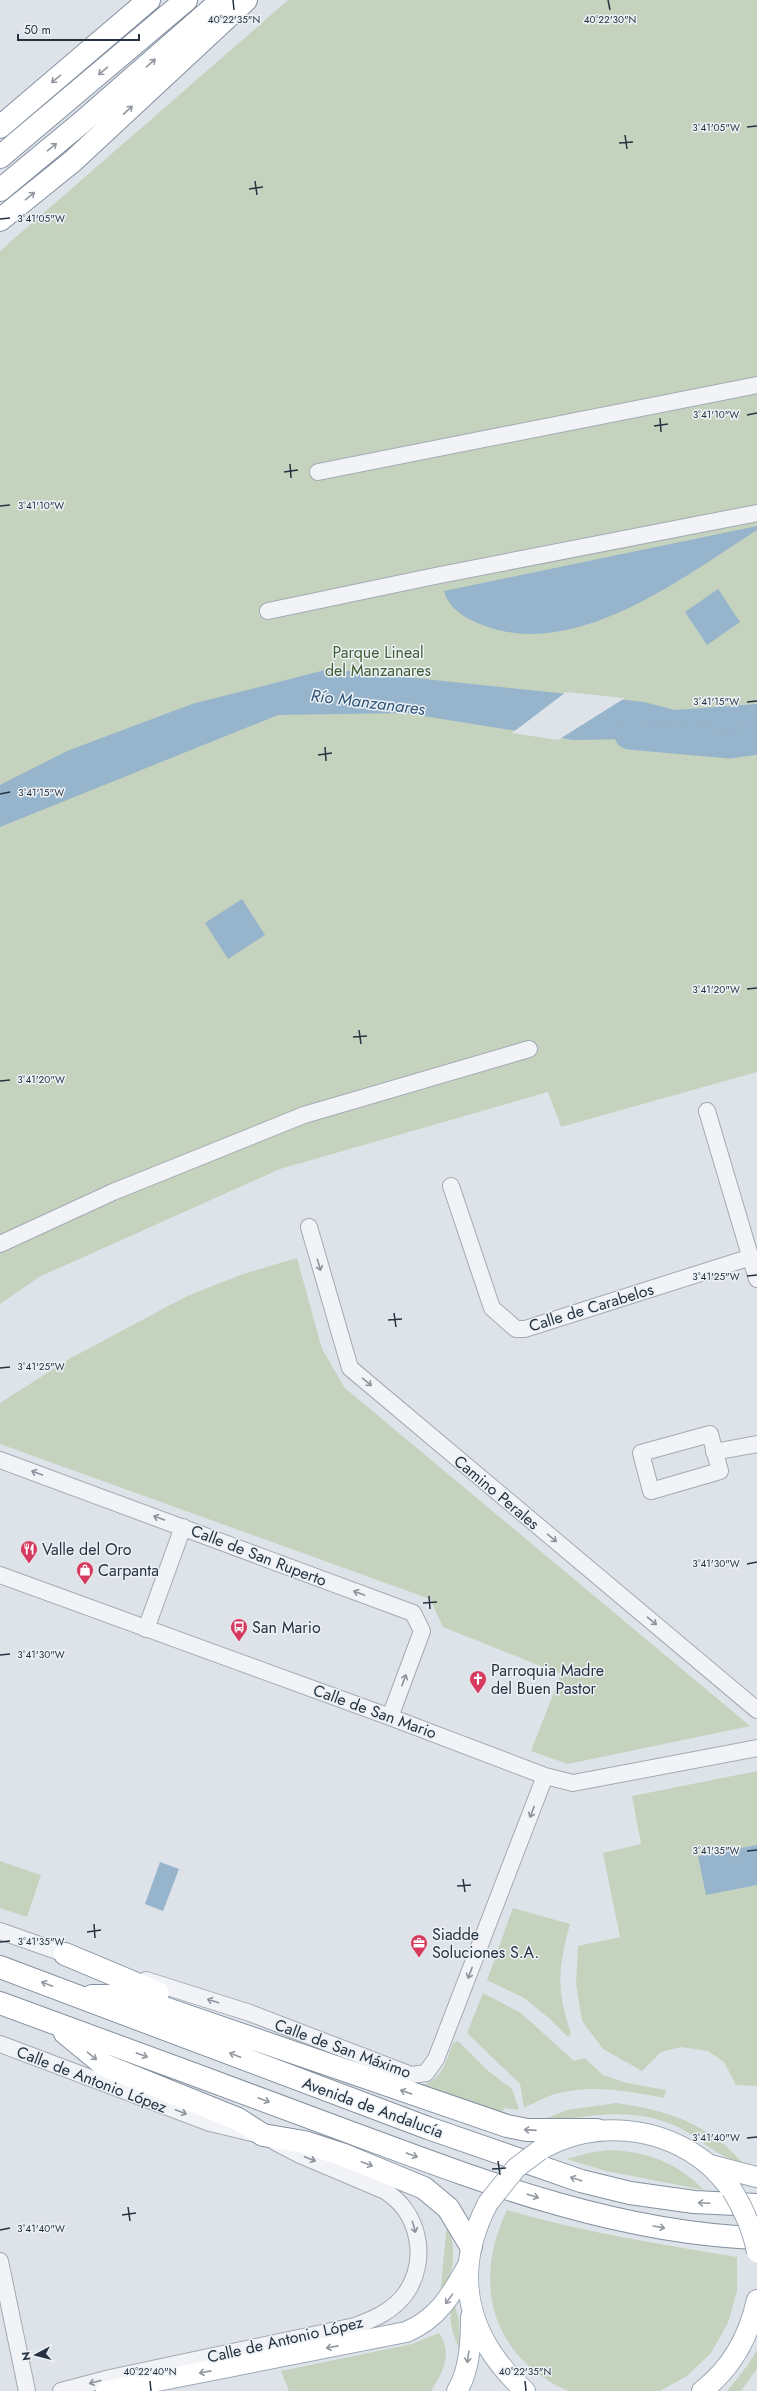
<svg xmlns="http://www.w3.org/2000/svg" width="757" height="2391" font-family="Jost,sans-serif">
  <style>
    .green { fill: #c5d3be }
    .water { fill: #96b4cb }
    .pier { fill: #dee3e9 }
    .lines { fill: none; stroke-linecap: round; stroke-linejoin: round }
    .river { stroke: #96b4cb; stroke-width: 29 }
    .minor-casing { stroke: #a3aab3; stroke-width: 18 }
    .major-casing { stroke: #9ca8b5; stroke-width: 22 }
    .highway-casing { stroke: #8491a0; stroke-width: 24 }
    .minor { stroke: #f1f3f7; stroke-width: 16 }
    .major { stroke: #fff; stroke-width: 20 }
    .highway { stroke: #fff; stroke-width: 22 }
    .major-bridge-casing { stroke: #9ca8b5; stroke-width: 22; stroke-linecap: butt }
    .major-bridge { stroke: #fff; stroke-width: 20 }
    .oneway { stroke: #9298a0 }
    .oneway2 { stroke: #8c929c }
    .ticks { fill: none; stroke: #263240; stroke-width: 1.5 }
    .labels { text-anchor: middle; stroke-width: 3; stroke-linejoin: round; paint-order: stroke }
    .park-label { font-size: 16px; fill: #3e5d32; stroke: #edf2f6 }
    .street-label { font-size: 16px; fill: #263240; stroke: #edf2f6 }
    .poi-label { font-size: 16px; fill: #263240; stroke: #edf2f6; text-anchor: start }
    .water-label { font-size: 17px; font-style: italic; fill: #2e5477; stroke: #edf2f6 }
    .ticks-label { font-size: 10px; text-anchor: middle; fill: #263240; stroke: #edf2f6; stroke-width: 3; stroke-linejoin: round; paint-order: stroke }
  </style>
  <rect width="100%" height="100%" fill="#dee3e9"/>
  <path class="green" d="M288 0H757V1072L561 1127 548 1092 280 1169 39 1277 0 1304V251Z
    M297 1258 322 1349 345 1388 750 1726 568 1764 531 1751 561 1674 443 1627 430 1599 0 1444V1403L69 1359 187 1296 243 1274Z
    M757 1771V2086L736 2085 724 2062 708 2051 681 2047 661 2052 642 2071 603 2049 582 2021 576 1984 578 1946 620 1937 603 1853 641 1844 632 1796Z
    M0 1861 41 1875 27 1917 0 1908Z
    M513 1908 570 1924C558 1969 556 1989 571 2033L568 2037 551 2020 524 1998 487 1980Z
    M483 1993 521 2013 574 2061 585 2058 603 2075 627 2083 666 2090 664 2098C629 2091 590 2084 555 2094 545 2097 534 2103 524 2108L520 2084 467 2033Z
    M458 2041 487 2070 512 2089 519 2110 504 2108 501 2116 418 2086C442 2081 445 2064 453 2043Z
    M616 2103C665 2109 709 2124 742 2162 719 2159 699 2137 678 2127 630 2104 583 2118 534 2123L567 2110Z
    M611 2150C648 2152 678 2163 704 2190L606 2171 566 2159 593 2152Z
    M507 2210C582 2232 659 2244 737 2257V2291L728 2323 711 2353 687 2376 660 2391H568C491 2357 472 2282 507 2210Z
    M447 2223C457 2248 455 2273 440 2296Z
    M454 2301 459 2321 460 2350C453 2335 446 2317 454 2301Z
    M439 2333C453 2354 443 2372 431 2391H289L281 2371 412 2344Z
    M757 2350V2369L741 2391H727L747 2366Z"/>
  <path class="water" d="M757 526V530C682 578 573 663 480 624 464 618 448 607 444 591Z
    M718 589 740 622 707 645 685 612Z
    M329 669 644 702 675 710 757 704V737L573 740 405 713 278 715 0 827V785L67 751 192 704Z
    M242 899 265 935 228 959 205 923Z
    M757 1845V1885L706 1895 698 1856Z
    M160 1862 179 1869 163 1911 145 1904Z"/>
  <path class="pier" d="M566 692 625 698 558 740 512 733Z"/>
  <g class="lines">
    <path class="river" d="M629 735 730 744 757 740"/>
    <g class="minor-casing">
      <path id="minor" d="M318 472 757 385
        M268 611 435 576 757 513
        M707 1111 757 1279
        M451 1186 492 1308 516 1329H525L751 1257
        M309 1227 350 1368 757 1710
        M0 1244 113 1192 304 1115 529 1049
        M710 1434 720 1471 651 1491 641 1453Z
        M714 1452 757 1444
        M0 1460 413 1613 422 1631 390 1717
        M0 1575 390 1717 545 1776 573 1783 757 1748
        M146 1629 183 1527
        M0 1931 74 1957
        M146 1980 250 2013 411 2075 426 2073 436 2059 545 1776
        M0 2044 210 2123 252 2133
        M0 2261 27 2391
        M61 2391 110 2378 355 2326C374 2319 393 2311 406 2293 429 2259 419 2212 385 2191L300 2155 275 2142"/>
    </g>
    <g class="major-casing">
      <path id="major" d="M540 2150C594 2119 661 2125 709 2165 717 2172 724 2181 732 2190
        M710 2165 757 2177
        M488 2203C451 2274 467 2338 525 2391
        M106 2391 406 2332C438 2319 452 2294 468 2265
        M457 2391C470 2370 471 2340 471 2317
        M702 2391C732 2368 749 2336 757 2300"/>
    </g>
    <g class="highway-casing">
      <path id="highway" d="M0 127 149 0
        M0 157 186 0
        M0 190 81 123 222 0
        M0 220 73 161 246 0
        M65 1954 158 1993
        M0 1967 428 2128 581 2181 630 2193 694 2202 757 2205
        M92 1996H129L507 2126 527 2130H597
        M0 2003C116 2045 233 2089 349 2132 481 2181 615 2233 757 2238
        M65 2033 104 2065 238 2119 263 2135 304 2142 344 2155 424 2188 448 2208 471 2246"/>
    </g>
    <use href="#minor" class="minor"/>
    <use href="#major" class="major"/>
    <use href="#highway" class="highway"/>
    <g class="major-bridge-casing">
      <path id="major-bridge" d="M732 2190C744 2210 753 2229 757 2252
        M488 2203 516 2168 540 2150"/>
    </g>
    <use href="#major-bridge" class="major-bridge"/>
  </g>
  <defs><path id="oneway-shaft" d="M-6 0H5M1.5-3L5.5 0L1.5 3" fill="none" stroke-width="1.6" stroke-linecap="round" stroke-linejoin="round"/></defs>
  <g class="oneway">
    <use href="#oneway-shaft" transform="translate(151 63) rotate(-41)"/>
    <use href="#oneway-shaft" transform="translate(103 71) rotate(140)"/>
    <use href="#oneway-shaft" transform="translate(56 79) rotate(140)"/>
    <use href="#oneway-shaft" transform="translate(128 110) rotate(-43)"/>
    <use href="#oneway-shaft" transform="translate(52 147) rotate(-40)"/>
    <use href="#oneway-shaft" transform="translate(30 196) rotate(-39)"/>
    <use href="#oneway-shaft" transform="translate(47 1984) rotate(-159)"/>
    <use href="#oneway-shaft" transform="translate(142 2055) rotate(20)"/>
    <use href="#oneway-shaft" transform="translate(235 2055) rotate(-159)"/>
    <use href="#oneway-shaft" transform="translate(92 2056) rotate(40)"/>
    <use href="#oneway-shaft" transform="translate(406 2092) rotate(-161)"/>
    <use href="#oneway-shaft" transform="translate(264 2100) rotate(20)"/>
    <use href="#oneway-shaft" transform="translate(530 2130) rotate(-176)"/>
    <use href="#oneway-shaft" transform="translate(412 2155) rotate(20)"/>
    <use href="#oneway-shaft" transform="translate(367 2164) rotate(21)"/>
    <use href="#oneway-shaft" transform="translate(576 2179) rotate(-162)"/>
    <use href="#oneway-shaft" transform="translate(533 2196) rotate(18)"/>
    <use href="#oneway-shaft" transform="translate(704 2203) rotate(-177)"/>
    <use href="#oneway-shaft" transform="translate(659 2227) rotate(10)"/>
    <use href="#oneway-shaft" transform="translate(449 2299) rotate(126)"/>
    <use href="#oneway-shaft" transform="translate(332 2347) rotate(169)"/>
    <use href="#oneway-shaft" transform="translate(468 2357) rotate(98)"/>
    <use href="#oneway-shaft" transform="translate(205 2372) rotate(169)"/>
  </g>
  <g class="oneway2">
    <use href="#oneway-shaft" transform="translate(319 1265) rotate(74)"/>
    <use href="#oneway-shaft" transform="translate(367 1382) rotate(40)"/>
    <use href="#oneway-shaft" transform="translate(37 1473) rotate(-160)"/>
    <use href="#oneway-shaft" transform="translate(159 1518) rotate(-160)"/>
    <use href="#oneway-shaft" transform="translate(552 1538) rotate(40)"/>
    <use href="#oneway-shaft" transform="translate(359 1593) rotate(-159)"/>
    <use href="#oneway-shaft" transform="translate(652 1621) rotate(40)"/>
    <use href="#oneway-shaft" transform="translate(404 1680) rotate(-70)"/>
    <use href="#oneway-shaft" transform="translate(532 1812) rotate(111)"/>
    <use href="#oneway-shaft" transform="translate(470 1973) rotate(111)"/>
    <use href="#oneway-shaft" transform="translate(213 2001) rotate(-162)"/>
    <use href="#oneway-shaft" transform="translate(181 2112) rotate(21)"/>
    <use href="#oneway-shaft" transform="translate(310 2159) rotate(21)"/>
    <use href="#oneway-shaft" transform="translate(414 2227) rotate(74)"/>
    <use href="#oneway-shaft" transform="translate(95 2382) rotate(165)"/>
  </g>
  <path class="ticks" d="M233 0 234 10M608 0 610 10M747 127 757 126M625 135 627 149M619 143 633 142M255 181 257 195M249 189 263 187M0 219 10 218M747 415 757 413M660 418 661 432M654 426 668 424M290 464 291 478M284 472 298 470M0 506 10 505M747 702 757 701M325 747 326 761M318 755 332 753M0 794 10 792M747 989 757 988M359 1030 361 1044M353 1037 367 1036M0 1081 10 1080M747 1276 757 1275M394 1313 396 1327M388 1320 402 1319M0 1368 10 1367M747 1564 757 1562M429 1596 430 1609M423 1603 437 1602M0 1655 10 1654M747 1851 757 1850M463 1879 465 1892M457 1886 471 1885M94 1924 95 1938M87 1932 101 1930M0 1942 10 1941M747 2138 757 2137M498 2161 500 2175M492 2169 506 2168M128 2207 130 2221M122 2215 136 2213M0 2230 10 2228M150 2381 151 2391M525 2381 526 2391"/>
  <defs>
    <g id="restaurant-pin" transform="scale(0.9)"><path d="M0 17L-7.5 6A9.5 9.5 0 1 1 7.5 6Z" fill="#d63a5e" stroke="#edf2f6"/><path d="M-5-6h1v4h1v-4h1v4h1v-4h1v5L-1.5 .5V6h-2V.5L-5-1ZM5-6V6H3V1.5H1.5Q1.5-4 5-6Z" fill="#fff"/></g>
    <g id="shop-pin" transform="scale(0.9)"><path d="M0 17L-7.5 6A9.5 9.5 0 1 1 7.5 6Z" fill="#d63a5e" stroke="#edf2f6"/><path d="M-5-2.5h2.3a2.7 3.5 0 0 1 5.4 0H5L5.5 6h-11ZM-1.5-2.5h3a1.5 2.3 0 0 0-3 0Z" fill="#fff"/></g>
    <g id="bus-pin" transform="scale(0.9)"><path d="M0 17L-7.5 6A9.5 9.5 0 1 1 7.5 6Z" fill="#d63a5e" stroke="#edf2f6"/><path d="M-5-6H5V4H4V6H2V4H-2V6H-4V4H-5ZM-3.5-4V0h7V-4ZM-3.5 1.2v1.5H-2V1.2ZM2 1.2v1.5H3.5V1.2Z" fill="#fff"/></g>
    <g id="church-pin" transform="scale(0.9)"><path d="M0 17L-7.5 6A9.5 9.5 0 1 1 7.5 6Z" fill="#d63a5e" stroke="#edf2f6"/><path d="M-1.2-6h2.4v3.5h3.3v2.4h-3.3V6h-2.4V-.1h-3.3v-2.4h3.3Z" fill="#fff"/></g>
    <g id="office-pin" transform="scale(0.9)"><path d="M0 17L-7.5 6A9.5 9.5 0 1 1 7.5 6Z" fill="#d63a5e" stroke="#edf2f6"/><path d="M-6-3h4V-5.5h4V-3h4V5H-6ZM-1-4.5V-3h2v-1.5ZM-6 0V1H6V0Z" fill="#fff"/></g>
  </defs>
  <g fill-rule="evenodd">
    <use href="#restaurant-pin" x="29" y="1549"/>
    <use href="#shop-pin" x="85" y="1570"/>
    <use href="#bus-pin" x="239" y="1627"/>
    <use href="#church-pin" x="478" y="1679"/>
    <use href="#office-pin" x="419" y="1943"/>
  </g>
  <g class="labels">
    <g class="park-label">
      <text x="378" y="658">Parque Lineal<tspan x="378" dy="18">del Manzanares</tspan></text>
    </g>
    <g class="street-label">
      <text transform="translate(591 1307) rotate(-17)" y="6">Calle de Carabelos</text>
      <text transform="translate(497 1492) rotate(40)" y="6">Camino Perales</text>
      <text transform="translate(259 1555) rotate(21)" y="6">Calle de San Ruperto</text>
      <text transform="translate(375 1711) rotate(20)" y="6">Calle de San Mario</text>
      <text transform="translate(343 2048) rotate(20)" y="6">Calle de San Máximo</text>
      <text transform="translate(92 2079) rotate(21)" y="6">Calle de Antonio López</text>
      <text transform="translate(373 2107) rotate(20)" y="6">Avenida de Andalucía</text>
      <text transform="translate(285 2339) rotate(-13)" y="6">Calle de Antonio López</text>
    </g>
    <g class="poi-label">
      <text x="42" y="1555">Valle del Oro</text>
      <text x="98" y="1576">Carpanta</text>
      <text x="252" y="1633">San Mario</text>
      <text x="491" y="1676">Parroquia Madre<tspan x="491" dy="18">del Buen Pastor</tspan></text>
      <text x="432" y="1940">Siadde<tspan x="432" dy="18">Soluciones S.A.</tspan></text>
    </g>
    <g class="water-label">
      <text transform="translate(368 702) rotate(7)" y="6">Río Manzanares</text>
    </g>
  </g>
  <g class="ticks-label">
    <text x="234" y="23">40°22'35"N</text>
    <text x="610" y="23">40°22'30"N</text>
    <text x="716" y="131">3°41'05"W</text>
    <text x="41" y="222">3°41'05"W</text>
    <text x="716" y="418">3°41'10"W</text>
    <text x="41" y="509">3°41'10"W</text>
    <text x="716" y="705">3°41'15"W</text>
    <text x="41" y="796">3°41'15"W</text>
    <text x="716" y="993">3°41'20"W</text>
    <text x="41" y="1083">3°41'20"W</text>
    <text x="716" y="1280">3°41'25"W</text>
    <text x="41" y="1370">3°41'25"W</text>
    <text x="716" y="1567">3°41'30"W</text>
    <text x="41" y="1658">3°41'30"W</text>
    <text x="716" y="1854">3°41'35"W</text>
    <text x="41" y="1945">3°41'35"W</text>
    <text x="716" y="2141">3°41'40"W</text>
    <text x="41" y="2232">3°41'40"W</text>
    <text x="150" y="2375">40°22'40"N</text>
    <text x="525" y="2375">40°22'35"N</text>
  </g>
  <g transform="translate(36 2355) rotate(263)" stroke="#edf2f6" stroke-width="3" paint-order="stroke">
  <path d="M0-3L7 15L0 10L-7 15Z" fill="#263240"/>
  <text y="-6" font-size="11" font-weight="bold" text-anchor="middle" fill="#263240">N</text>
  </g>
  <path d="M18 34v6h121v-6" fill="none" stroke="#263240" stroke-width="2"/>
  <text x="24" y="34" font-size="12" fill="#263240" stroke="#edf2f6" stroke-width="3" paint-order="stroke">50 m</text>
</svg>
